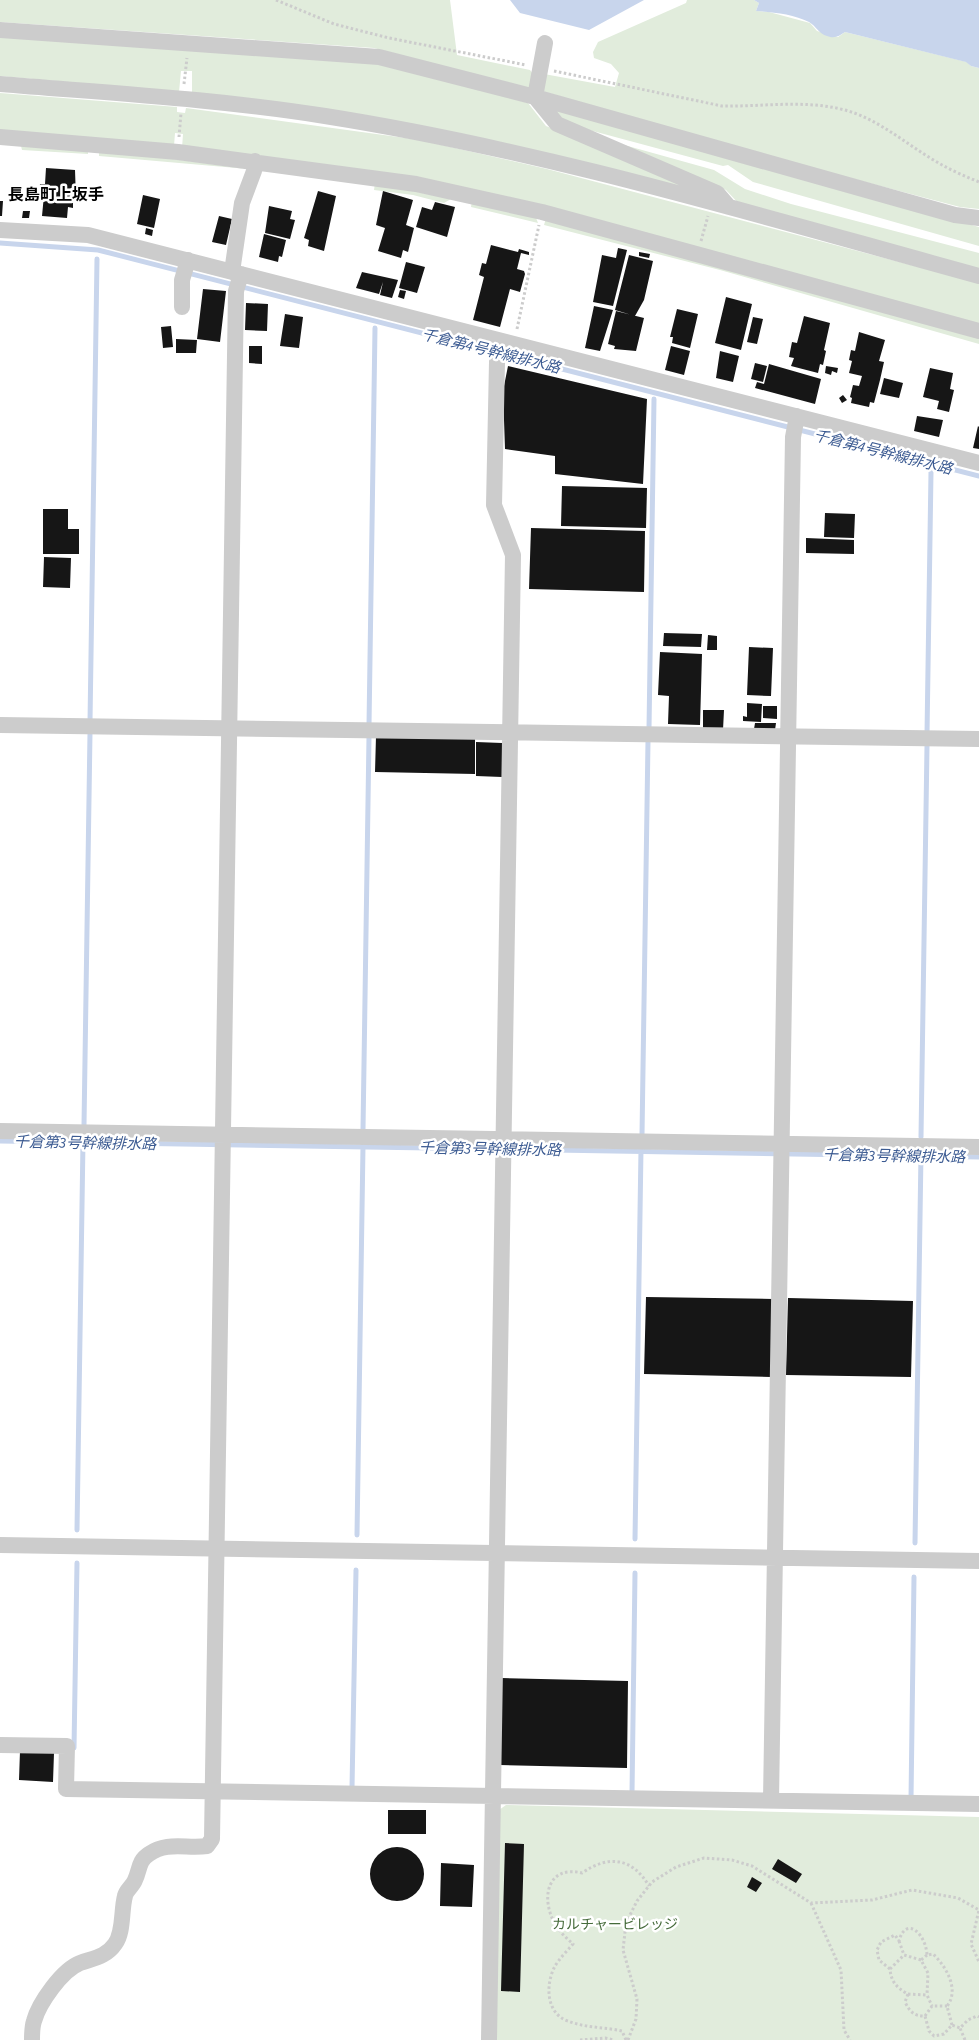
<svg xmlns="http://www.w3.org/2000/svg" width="979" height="2040" font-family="'Source Sans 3','Noto Sans JP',sans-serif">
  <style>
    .green { fill: #e1ecdc }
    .water { fill: #c8d5ec }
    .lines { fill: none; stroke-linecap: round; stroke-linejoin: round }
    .stream { stroke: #c8d5ec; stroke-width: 5 }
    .building { fill: #161616 }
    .path { stroke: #ccc; stroke-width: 3; stroke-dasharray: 2.5 2.5; stroke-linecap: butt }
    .minor { stroke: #ccc; stroke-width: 16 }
    .labels { text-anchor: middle; stroke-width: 5; stroke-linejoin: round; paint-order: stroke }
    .park-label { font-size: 14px; fill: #466b3b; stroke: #fff }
    .water-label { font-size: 15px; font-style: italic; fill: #3c5b92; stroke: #fff }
    .quarter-label { font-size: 16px; font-weight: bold; fill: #000; stroke: #fff }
  </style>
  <rect width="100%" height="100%" fill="#fff"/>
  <path class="green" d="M0 0H450L457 55 530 70 533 74 529 89 374 48 0 22Z
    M687 0H754L759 3 756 11 769 12 810 23 817 31 838 37 845 32 967 62 971 66 979 68V209L960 207 729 146 542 91 544 74 615 87 619 73 611 64 594 58 593 52 598 42 686 3Z
    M0 36 382 62 528 103 546 126 611 152 699 193 192 93V71H181L179 92 0 76Z
    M0 93 177 107V112L185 113 186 108 420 140 547 169 979 283V325L542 208 182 148 183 134 175 133 174 146 0 131Z
    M554 109 979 227V246L753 182 728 165 723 166 563 123Z
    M599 138 714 170 745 189 791 204 979 253V269L740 205 726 190Z
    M21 146 88 148V154L22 150Z
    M99 149 248 169 99 156Z
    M375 183 451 199 444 203 413 195 374 190Z
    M472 200 535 215 538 223 471 207Z
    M546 218 979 332V344L720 270 544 225Z
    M506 1805 979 1817V2040H496L499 1810Z"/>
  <path class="water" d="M510 0H644L589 30 520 13Z
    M754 0H979V68L971 66 966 62 845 32C839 36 835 39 827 36 819 34 816 26 809 22 794 14 772 12 756 11L759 3Z"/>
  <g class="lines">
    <path class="stream" d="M0 243 98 250 979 476
      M90 722 97 259
      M369 725 375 328
      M649 729 654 399
      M927 734 931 472
      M84 1125 90 733
      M363 1130 369 737
      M642 1135 648 741
      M921 1137 927 746
      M0 1141 979 1157
      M77 1530 83 1141
      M357 1535 363 1146
      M635 1539 641 1149
      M915 1543 921 1153
      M74 1748 77 1563
      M352 1788 356 1570
      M632 1793 635 1573
      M911 1799 914 1577"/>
  </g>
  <path class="building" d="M46 168 75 170 76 199H73V208L68 207 67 218 42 216 44 195H39L40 184H45Z
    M318 191 336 196 324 251 308 246 309 240 304 238Z
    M383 191 413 200 406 225 414 228 408 252 403 250 401 258 378 251 385 228 376 225Z
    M143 195 160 199 154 228 137 224Z
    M0 201H3L2 216H0Z
    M435 202 455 207 447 237 416 227 422 207 432 210Z
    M269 206 292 211 290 219 295 220 290 239 265 233Z
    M23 211H30L29 218H22Z
    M219 216 232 219 226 245 212 242Z
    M146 228 153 230 152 236 145 234Z
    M264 234 286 240 282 257 279 256 278 262 259 257Z
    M491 245 518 252 519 249 529 252V255L521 253 517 269 524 271 525 274 520 292 510 289 500 327 473 320 484 277 479 275 482 263 486 264Z
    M618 248 627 250 613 306 593 302 602 255 616 258Z
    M639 252 650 254 649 258 639 256Z
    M629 255 653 261 644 300 635 316 615 310Z
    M406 262 425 267 417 293 399 288Z
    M362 272 398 280 392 298 380 295 383 282 379 294 356 288Z
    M203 289 226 291 220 342 197 339Z
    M400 290 406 291 404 299 398 297Z
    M726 297 752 304 741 350 715 343Z
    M246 303 268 304 267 331 245 330Z
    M594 306 613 310 600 351 585 348Z
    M677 309 698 314 690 348 672 343 673 337H670Z
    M616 311 644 318 636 351 614 349 615 346 608 344Z
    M285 314 303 317 299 348 280 346Z
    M804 316 830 323 824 350 826 351 823 365 820 364 818 373 791 366 794 358 789 357 792 342 797 343Z
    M753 317 763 319 757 344 747 342Z
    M171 326 173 347 163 348 161 327Z
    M859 332 885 340 879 361 884 362 880 380 874 403 870 402 869 407 851 403 852 398 850 397 853 385 859 386 862 376 849 373 852 361 849 360 851 350 855 351Z
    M176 339 197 340 196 353H176Z
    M249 346H262V364L249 363Z
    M671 346 690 351 684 375 665 370Z
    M720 351 739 356 733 382 716 378Z
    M755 363 767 366 763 382 751 379Z
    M769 364 821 379 815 404 755 388 757 382 764 384Z
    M508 366 647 399 643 484 555 474V456L505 449 503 391Z
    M826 366 838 368 837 373 832 371 831 375 825 373Z
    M930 368 953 373 950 389 954 390 949 412 937 409 939 401 923 397Z
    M884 378 903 383 899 398 880 394Z
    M843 395 847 400 842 403 839 398Z
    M917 416 943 420 939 437 914 431Z
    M978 426 979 427V449L973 448Z
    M562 486 647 488 646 528 561 526Z
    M43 509H68V529H79V554H43Z
    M825 513 855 514 854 538 824 537Z
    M531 528 645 531 644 592 529 589Z
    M806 538 854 540V554L806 553Z
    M44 557 71 558 70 588 43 587Z
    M664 633 702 634 701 647 663 646Z
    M708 635 717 636V650H707Z
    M749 647 773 648 771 696 747 695Z
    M660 652 702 654 700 725 668 724 669 696 658 695Z
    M747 703 762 704 761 722 743 721V716L747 717Z
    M763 706H777V719L763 718Z
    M703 710H724L723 730 703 729Z
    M755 723H776L775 730 754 729Z
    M376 736 475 738V774L375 772Z
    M476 742 502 743V777L476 776Z
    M646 1297 773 1299 771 1377 644 1374Z
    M788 1298 913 1301 911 1377 786 1375Z
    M502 1678 628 1681 627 1768 500 1765Z
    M20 1751 54 1753 53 1782 19 1780Z
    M388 1810H426V1834H388Z
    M505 1843 524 1844 520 1992 501 1991Z
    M370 1874a27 27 0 1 1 54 0a27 27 0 1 1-54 0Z
    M778 1859 802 1874 796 1883 772 1869Z
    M441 1863 474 1865 472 1907 440 1906Z
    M752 1877 762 1883 756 1892 747 1887Z"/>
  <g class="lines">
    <path class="path" d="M276 0 334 24 389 38 526 65
      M554 71 722 106C768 107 818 97 862 116 891 129 916 151 944 166 955 172 967 177 979 182
      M184 84 187 58
      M179 137 181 113
      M701 241 708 216
      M517 329 539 225
      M811 1903 841 1970 844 2030 850 2040
      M899 1941 904 1955
      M927 1955 921 1960 928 1973 927 1995
      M890 1969 904 1955 921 1960
      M908 1994 927 1995 932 2006
      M925 2016 932 2006H947
      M952 2025 947 2006C960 1990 946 1966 933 1954L927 1955C926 1934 906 1915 899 1941L895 1935 881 1942 877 1950 879 1960 890 1969C891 1982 897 1988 908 1994L905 2002C910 2012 914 2016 925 2016L929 2031 934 2036 944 2034 952 2025 960 2028
      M580 2040 605 2038 614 2040
      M626 2040 622 2031C605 2027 585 2028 568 2021 547 2014 545 1987 554 1968 558 1960 567 1951 573 1944 565 1937 557 1929 553 1920 541 1895 549 1865 582 1873 608 1855 632 1857 649 1886
      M628 2040 636 2019 637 1999 623 1950 626 1923 637 1901 652 1882 676 1867 704 1858 732 1860 752 1866 811 1903 872 1900 912 1890 958 1898 979 1910 971 1944 979 1962
      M965 2040 960 2028 968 2020 977 2016 979 2017"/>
    <path class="minor" d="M0 30 379 57 535 97 955 215 979 218
      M545 43 535 97 557 124 717 193 729 207
      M0 84C108 93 218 99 325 116 547 151 763 217 979 276
      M0 137 178 152 416 184 542 212 979 331
      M0 230 88 235 979 463
      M232 272 242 203 254 171 255 161
      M182 307V280L188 260
      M0 725 979 739
      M0 1131 979 1147
      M0 1545 979 1561
      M0 1745 67 1746 66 1789 979 1804
      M771 1800 793 437 797 416
      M32 2040C32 2034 32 2027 34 2021 39 2003 62 1970 80 1963 94 1958 106 1957 115 1944 124 1932 121 1910 125 1896 126 1890 133 1886 135 1880 140 1870 138 1861 149 1854 167 1841 187 1849 207 1846L212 1839 236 291 241 274
      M489 2040 513 555 494 505 497 362 502 342"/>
  </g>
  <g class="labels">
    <g class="park-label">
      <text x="615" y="1929">カルチャービレッジ</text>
    </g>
    <g class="water-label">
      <text transform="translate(491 351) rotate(14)" y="5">千倉第4号幹線排水路</text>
      <text transform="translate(883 452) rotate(14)" y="5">千倉第4号幹線排水路</text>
      <text transform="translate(85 1143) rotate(1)" y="5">千倉第3号幹線排水路</text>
      <text transform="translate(490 1149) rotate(1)" y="5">千倉第3号幹線排水路</text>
      <text transform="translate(894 1156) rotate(1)" y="5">千倉第3号幹線排水路</text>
    </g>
    <g class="quarter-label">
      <text x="56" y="200">長島町上坂手</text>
    </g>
  </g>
</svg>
